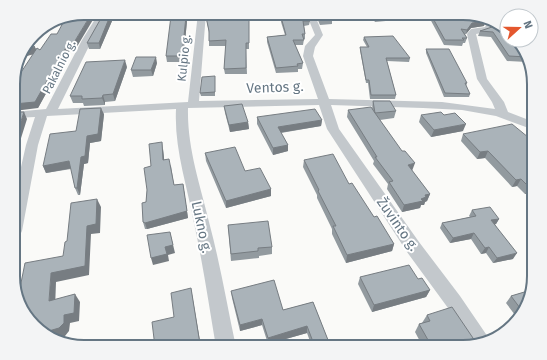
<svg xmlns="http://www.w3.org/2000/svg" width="547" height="360" font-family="'Fira Sans',sans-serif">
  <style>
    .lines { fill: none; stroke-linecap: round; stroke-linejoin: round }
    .street { fill: #c3c8cc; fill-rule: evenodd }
    .wall { fill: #929a9f }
    .shaded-wall { fill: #777d82 }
    .building { fill: #aab3b9; stroke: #777d82 }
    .labels { text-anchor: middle; stroke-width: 4; stroke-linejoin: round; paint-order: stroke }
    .far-street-label { font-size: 12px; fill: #657683; stroke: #fff }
    .street-label { font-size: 14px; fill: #657683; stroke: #fff }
    .rim { fill: none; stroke: #657683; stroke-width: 2 }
  </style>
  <rect width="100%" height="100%" fill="#fafaf8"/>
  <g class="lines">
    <path class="street" d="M99 13H107L92 40 58 109 188 102 198 13H206L199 101 318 99 303 56 305 46 315 35 306 13H314L323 35 315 47 313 56 329 99 442 102 495 109 492 102 477 79 467 34 471 29 485 27 486 25 481 20 482 19 493 22 494 24 492 31 476 34 487 79 504 102 508 112 534 122V130L496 116 462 110 423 108 331 105 339 129 419 242 460 296 490 340 471 346 448 308 407 252 327 129 319 105 188 108C187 148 200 184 209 222 220 263 227 305 236 347H216C209 306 203 264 194 223 187 185 174 148 176 109L47 116 38 145 22 231 20 235 14 237V198L26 145 35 117 14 118V112L46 109 82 40Z"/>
  </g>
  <path class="wall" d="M104 13H172L171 19 112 21 100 49H89L87 43Z
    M249 13V49H246L247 74H225L224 69 226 46H209V33L206 17 208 15Z
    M285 13H307L310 21 309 25 304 26 305 34V39H304L303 45H295L303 63 302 69H298V72L276 73 267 42V37L285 35 281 22V17H286Z
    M315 13H328L332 19V24L320 25Z
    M369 13H463L484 26 471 28 466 34H465L467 38 465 43H463L462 46 444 45 429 17 375 22Z
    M74 19 75 50H70L38 108 33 54 23 57 30 44 36 49 40 50 57 34Z
    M187 21 183 62H167L166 56Z
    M494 23 503 25 525 51 528 60 527 62 507 61 491 37 478 36 480 31 495 27V24Z
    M364 37 410 58 409 62 387 61 396 95 395 99H370L368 83H366L360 50V47H367L363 40Z
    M426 49 467 83 466 86 470 94 469 97H444L426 53Z
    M157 63 153 76 133 77 131 70Z
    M127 67 115 101 105 102V105L84 106 83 103H73L70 96Z
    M215 76V96H201L200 93Z
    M373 101 396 111 394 118 380 120 412 171 430 194 427 201 425 202 424 205H421L420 208 402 212 387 189 388 184 373 164 374 161 347 117 348 110 372 109Z
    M224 106 248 122 249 129 230 132 225 113Z
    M104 114 101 141 90 143 88 163 84 164 80 195H78L75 188 71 169 46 173 43 166 76 131Z
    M421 115H444L463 131 431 137 419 122Z
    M257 117 322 120 321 126 281 133 288 145V151L273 155 257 124Z
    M463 134 534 142V192L525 194 517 186 512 187 485 158 477 159 461 141Z
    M163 149 164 160 171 166 174 185 183 184 188 218 147 229H145L143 222 146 202 147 190 151 166Z
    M205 153 245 171 271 189V196L226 208 206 161Z
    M304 160 349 184 374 217 394 244 392 251 346 263 332 234V229L317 198V195L303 167Z
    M472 210 499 219 496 224H495L513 259 493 263 486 253 481 254 471 239 450 243 440 228 442 223 470 217 469 216Z
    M228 225 272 247V254L259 256V258L231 261Z
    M360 277 418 279 430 290 426 297 372 312 358 284Z
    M531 290 522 316 518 319 506 303 511 296Z
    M231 291 283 310 313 302 330 345 348 347H312L307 333 268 344 262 325 240 331 232 298Z
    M427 315 475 341 471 346 467 347H423L415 332 419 324 422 323Z"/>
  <path class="shaded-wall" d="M92 13H97L75 50 73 44Z
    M170 13H172L171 19 170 14Z
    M110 16 112 21 100 49 99 43Z
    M186 16 187 21 183 62 182 56Z
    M486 21 484 26 471 28 466 34 467 30 472 23Z
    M68 44 70 50 38 108 14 111V104Z
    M35 47 38 53 23 57 28 48Z
    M156 57 157 63 153 76 151 70Z
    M125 60 127 67 115 101 113 94Z
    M103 95 105 102V105L102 98Z
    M101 108 104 114 101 141 90 143 88 163 84 164 80 195 77 188 81 157 87 136Z
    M24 112 27 119 17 151 14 152V143Z
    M322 120 321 126 278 133V127Z
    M248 122 249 129 230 132 229 125Z
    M466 124 463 131 431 137 434 130Z
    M162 142 163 149 165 167 163 160Z
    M288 145V151L273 155V148Z
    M488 151 485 158 477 159 480 152Z
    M69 161 73 168 46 173 43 166Z
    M415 163 412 171 408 165Z
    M521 179 517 186 512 187 516 180Z
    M183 184 188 218 147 229 145 223Z
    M534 186V192L525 194 529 187Z
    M271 189V196L226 208V201Z
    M430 194 427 201 425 202 424 205H421L420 208 402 212 404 205 421 199 425 195Z
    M97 199 101 207 100 233 91 234 89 275 56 282 55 309 49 301 51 273 87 226Z
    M499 219 496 224 488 226 491 220Z
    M170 232 175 253 168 255 169 261 153 265 151 258 165 247Z
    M474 233 471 239 450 243 453 238Z
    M394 244 392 251 346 263 347 255Z
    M489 247 486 253 481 254 485 248Z
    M517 253 513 259 493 263 497 258Z
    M191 288 192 294 201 347H190Z
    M430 290 426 297 372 312 374 305Z
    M75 294 80 302 79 321 70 323 69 331 65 336 56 338 44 335 42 333 64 315Z
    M262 319V325L240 331V325Z
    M307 326V333L268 344V338Z
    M475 341 471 346 467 347V343Z"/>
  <path class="building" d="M84 13H92L73 44H68L35 102 14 104V83L37 48 40 50 51 34H57L64 21 74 19V17Z
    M104 13H170V14L110 16 99 43H87Z
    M208 13H249V43H246V68L224 69 226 40 209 41V31L206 17 208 15Z
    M286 13H307L310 21H303L305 34H302L304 40H293L303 63 297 64 298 66 276 68 267 37 286 35 281 17H288Z
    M318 13H328L332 19 321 20Z
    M373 13H426L376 17Z
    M430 13H463L485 20 486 21 472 23 467 30 461 29 467 38H462L464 40H445Z
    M171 16H186L182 56H166Z
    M496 23 503 25 507 30V40H517L520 44 525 51 527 57 509 56 493 32 480 31 495 26Z
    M393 36 410 58H386L396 95H371L369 80H366L360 47H369L364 37Z
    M30 44 35 47 28 48Z
    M426 49H449L467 83H465L470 94 445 93Z
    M136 57H156L151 70H131Z
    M125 60 113 94 103 95 102 98 82 99V96H70L86 62Z
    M215 76V92L200 93 202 77Z
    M373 101H390L396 111 375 113 402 151H405L415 163 408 165 430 194 425 195 426 197 421 199 423 201 404 205 389 182 393 181 375 157H377L348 110 371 107 375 113Z
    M242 104 248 122 229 125 224 106Z
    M101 108 98 134 87 136 85 156 81 157 77 188H75L69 161 43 166 50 134 76 131 80 109Z
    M315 109 322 120 278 127 288 145 273 148 257 117Z
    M14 112H24L14 143Z
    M441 112 444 115 455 113 466 124 434 130 421 115Z
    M512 124 534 142V186L529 187 521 179 516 180 488 151 480 152 463 134Z
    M162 142 163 160 169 159 174 185 183 184 187 211 145 223 143 222 142 203 146 202 147 190 144 168 151 166 149 144Z
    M235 147 245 171 260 168 271 189 226 201 205 153Z
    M333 154 349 184 352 183 374 217 377 216 394 244 347 255 333 226H336L318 191 319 190 304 160Z
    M97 199 96 224 87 226 85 266 51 273 49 301 75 294 74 313 64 315V323L59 328 42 333 23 312 18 298 25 263 63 256 65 242 67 241 71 203Z
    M490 207 499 219 491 220 517 253 497 258 489 247 485 248 474 233 453 238 442 223 476 216 472 210Z
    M268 221 272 247 258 248V251L231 254 228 225Z
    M170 232 173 245 165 247 167 254 151 258 147 235Z
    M409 265 418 279 422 278 430 290 374 305 360 277Z
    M274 280 283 310 313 302 330 345 345 340 348 347H315L307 326 268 338 262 319 240 325 231 291Z
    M191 288 200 344 190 347H155L152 322 174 317 171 293Z
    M531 290 523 312 511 296Z
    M452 307 475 341 467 343 469 347H432L419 324 430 321 427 315Z"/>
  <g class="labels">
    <g class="far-street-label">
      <text transform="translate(184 58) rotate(-84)" y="4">Kulpio g.</text>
      <text transform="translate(59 67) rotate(-63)" y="4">Pakalnio g.</text>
    </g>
    <g class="street-label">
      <text transform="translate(275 87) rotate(-2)" y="5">Ventos g.</text>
      <text transform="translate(398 224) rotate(55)" y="5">Žuvinto g.</text>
      <text transform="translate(202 227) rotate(78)" y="5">Lukno g.</text>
    </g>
  </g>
  <path d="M0 0H547V360H0ZM84 20H463A64 64 0 0 1 527 84V276A64 64 0 0 1 463 340H84A64 64 0 0 1 20 276V84A64 64 0 0 1 84 20Z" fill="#f3f4f5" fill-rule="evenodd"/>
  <path class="rim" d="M84 20H463A64 64 0 0 1 527 84V276A64 64 0 0 1 463 340H84A64 64 0 0 1 20 276V84A64 64 0 0 1 84 20Z"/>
  <g transform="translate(519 28) rotate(69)"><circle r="19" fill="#ffffff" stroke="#c1c8cd"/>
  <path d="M0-3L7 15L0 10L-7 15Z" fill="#e4572e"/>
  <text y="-6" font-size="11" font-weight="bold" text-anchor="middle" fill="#657683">N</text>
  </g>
</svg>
